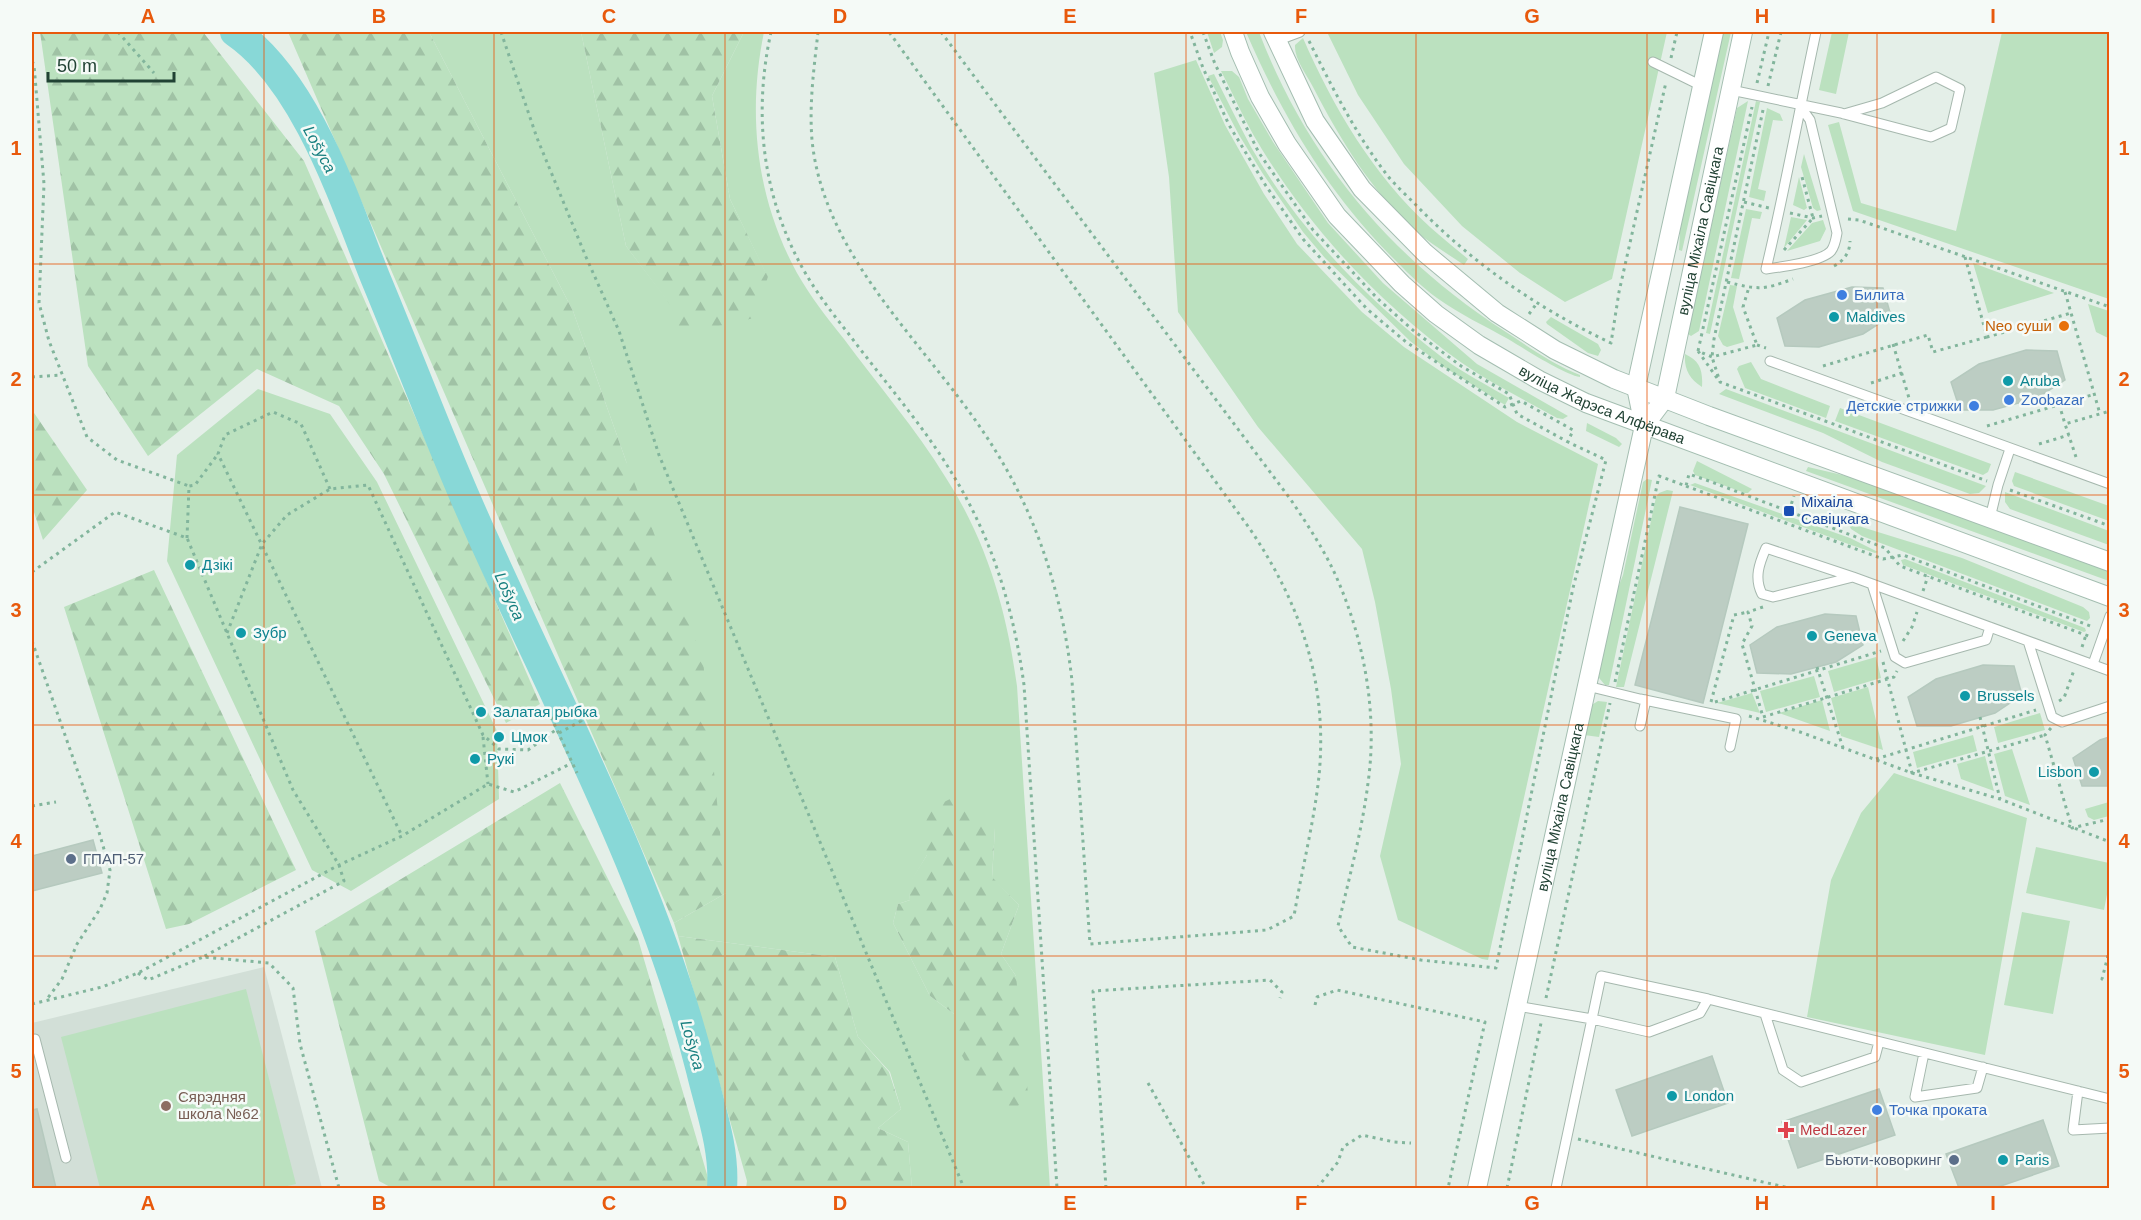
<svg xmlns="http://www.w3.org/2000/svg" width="2141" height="1220" font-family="Arial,sans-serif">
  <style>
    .built { fill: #d2dfd7 }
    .green { fill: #bbe1bf; fill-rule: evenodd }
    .forest { fill: url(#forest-firs) }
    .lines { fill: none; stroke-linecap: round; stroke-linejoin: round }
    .river { stroke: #88d8d7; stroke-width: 30 }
    .building { fill: #bccdc3; stroke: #b5c9be; stroke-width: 1.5 }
    .lane-casing { stroke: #a6b8ae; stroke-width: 11 }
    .secondary-casing { stroke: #a4beb1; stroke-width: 20 }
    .path { stroke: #82b59c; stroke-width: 3; stroke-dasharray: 3 4.5; stroke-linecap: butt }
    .lane { stroke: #fff; stroke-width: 9 }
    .secondary { stroke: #fff; stroke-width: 18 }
    .grid { fill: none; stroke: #e8590c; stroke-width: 1.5; stroke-opacity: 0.55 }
    .shop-dot { fill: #3f7fe0; stroke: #f5faf7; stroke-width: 2 }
    .culture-dot { fill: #0f9aa8; stroke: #f5faf7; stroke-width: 2 }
    .food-dot { fill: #e8710a; stroke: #f5faf7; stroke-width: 2 }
    .transit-dot { fill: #1a4fb4; stroke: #f5faf7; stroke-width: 2 }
    .service-dot { fill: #5c6f8a; stroke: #f5faf7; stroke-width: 2 }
    .education-dot { fill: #8d6e63; stroke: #f5faf7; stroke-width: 2 }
    .health-dot { fill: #e0444e; stroke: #f5faf7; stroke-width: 2 }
    .labels { text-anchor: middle; stroke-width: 5; stroke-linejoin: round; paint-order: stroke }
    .street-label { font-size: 15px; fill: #214234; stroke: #f5faf7 }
    .shop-label { font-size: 15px; fill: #366cbe; stroke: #f5faf7; text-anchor: start }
    .culture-label { font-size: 15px; fill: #0d838f; stroke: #f5faf7; text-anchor: start }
    .food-label { font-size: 15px; fill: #c56008; stroke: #f5faf7; text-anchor: end }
    .transit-label { font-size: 15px; fill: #164399; stroke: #f5faf7; text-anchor: start }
    .service-label { font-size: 15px; fill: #4e5e75; stroke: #f5faf7; text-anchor: start }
    .education-label { font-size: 15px; fill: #785e54; stroke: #f5faf7; text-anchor: start }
    .health-label { font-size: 15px; fill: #be3a42; stroke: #f5faf7; text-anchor: start }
    .water-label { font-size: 16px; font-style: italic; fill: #157e7e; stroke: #f5faf7 }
    .neatline { fill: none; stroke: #e8590c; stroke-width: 2 }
    .grid-label { font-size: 20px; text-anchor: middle; font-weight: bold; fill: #e8590c }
  </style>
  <defs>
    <pattern id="forest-firs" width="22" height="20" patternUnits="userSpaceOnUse" patternTransform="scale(1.5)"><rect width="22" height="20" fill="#bbe1bf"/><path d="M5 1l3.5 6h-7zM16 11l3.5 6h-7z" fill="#a0c2a5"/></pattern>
  </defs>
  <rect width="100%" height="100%" fill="#e4efe8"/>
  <path class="built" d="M264 967 322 1188H32V1023Z"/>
  <path class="green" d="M429 32H581L626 246 675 310 768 278 730 199 712 96 744 32H764C747 114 756 198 797 273 810 296 827 318 844 339 878 385 916 429 946 478 987 541 1007 612 1017 686L1050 1188H912L908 1142 878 1128 901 1109 890 1072 858 1037 835 957 678 936 674 923 726 893 626 461 573 311ZM995 828 992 878 1019 905 1001 954 1016 976 954 1014 930 996 893 923 898 904 910 900 909 885 927 855Z
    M1207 32H1220L1223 40 1222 47 1214 53Z
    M1246 32H1259C1307 158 1392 259 1506 332 1529 347 1554 365 1580 375V377C1563 374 1525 349 1508 339 1485 326 1459 314 1437 298 1419 285 1403 268 1387 252 1325 188 1281 113 1246 32Z
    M1327 32H1667L1612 279 1565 302 1520 273 1462 226 1404 164 1358 95Z
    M1719 32H1731L1682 251 1679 250 1682 198Z
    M1832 32H1849L1836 94 1819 90Z
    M2002 32H2109V299L1853 211 1828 125 1839 122 1861 203 1956 231Z
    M1303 38C1333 107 1373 175 1430 227 1442 238 1455 248 1468 259L1464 265C1448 254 1429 243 1415 230 1371 191 1340 139 1313 87 1307 75 1294 59 1295 45Z
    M1196 60 1225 125 1264 194 1297 244 1362 312 1404 347 1517 422 1598 464 1488 960 1482 959 1398 920 1380 856 1401 764 1391 689 1375 602 1362 549 1258 427 1178 312 1169 177 1154 73Z
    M1221 71H1232L1239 77 1248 99 1273 142 1328 223 1383 283 1477 364 1568 416 1563 419 1557 418C1525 400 1492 384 1462 363 1378 303 1306 225 1254 136 1242 115 1232 92 1221 71Z
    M1214 74C1226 98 1238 123 1251 147 1298 229 1368 301 1443 358 1463 373 1487 385 1509 398L1505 405 1444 367 1410 341 1325 258 1303 232 1263 174 1239 135 1208 76Z
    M1748 101 1699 331 1691 336 1688 334 1737 108Z
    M1756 101 1760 102 1710 334 1706 333Z
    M1767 108 1780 114 1783 121 1773 120 1758 189 1766 191 1764 201 1749 197Z
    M1804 154 1821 210 1817 211 1813 208 1801 167Z
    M1799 177 1807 208 1804 210 1793 205Z
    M1746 209 1762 212 1760 219 1752 218 1739 279 1731 278Z
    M1791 217 1807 220 1784 248Z
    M1823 220 1826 229 1820 241 1787 251 1812 223Z
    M1973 263 2054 293 1988 313Z
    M1730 285 1737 286 1733 307 1744 342 1727 347 1723 345 1718 336Z
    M2088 304 2109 311V344L2108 338 2096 332Z
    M1551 317 1598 344 1601 350 1598 356 1588 353 1547 324 1546 322Z
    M1685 354C1700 361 1703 370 1702 387 1689 379 1684 369 1685 354Z
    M1751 362 1761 379 1830 406 1826 418 1745 388 1737 369 1739 366Z
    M258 389 330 414 377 482 497 731 499 799 351 891 312 870 167 561 177 455Z
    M1726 389 1986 486 1979 493 1970 494 1882 462 1823 433 1719 394Z
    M1840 408 1991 464 1988 472 1983 475 1835 421Z
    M1587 423 1616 438 1622 444 1619 447 1617 446 1586 431Z
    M1697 461 1752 489 1748 493H1745L1695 475 1693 471Z
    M1808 467 1868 481 2109 569V581L1806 471Z
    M2015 472 2109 506V521L2014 486 2012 481Z
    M1647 479 1652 480 1609 685H1605L1594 672 1603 626 1623 575 1643 482Z
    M1695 483 1850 538 1878 552 1875 553 1851 545 1690 485Z
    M1667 490 1673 491 1624 687H1616L1656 497 1659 493Z
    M2005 492 2109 531V545L2010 509 2005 502Z
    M1852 524 1962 558 2083 607 2089 612 2090 618 2087 621 1862 536 1851 529 1849 525Z
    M1905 559 2085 628 2086 631 2084 632 1903 565 1901 560Z
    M1876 657 1881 678 1834 692 1828 671Z
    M1814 676 1820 697 1766 712 1760 691Z
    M1868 687 1883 750 1841 736 1831 698Z
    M1752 693 1760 713 1717 703Z
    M1822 700 1830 731 1779 713Z
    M1598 701 1607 702 1599 737 1584 735 1590 706Z
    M2040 713 2045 730 1998 743 1994 727Z
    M1973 735 1977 751 1917 768 1913 752Z
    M2012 749 2030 805 2005 796 1994 754Z
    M1985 756 1994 791 1961 779 1957 764Z
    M1894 773 2027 818 1985 1055 1807 1017 1831 880 1861 813Z
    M2109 802V816L2094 820 2088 817 2085 809Z
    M2036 847 2109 863V884L2104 910 2026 893Z
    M2022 912 2070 921 2053 1014 2004 1005Z
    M246 989 296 1184 279 1188H100L61 1037Z"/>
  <path class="forest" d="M40 32H203L304 161 540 704 506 723 384 474 339 406 257 369 148 456 88 366Z
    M288 32H429L573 311 626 461 703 660 726 893 674 923Z
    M581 32H744L712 96 730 199 768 277 753 318C725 327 695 330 665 328L664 317 674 310 626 246Z
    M32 410 87 490 43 540 32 506Z
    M154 570 296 870 189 924 166 929 64 607Z
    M560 783 638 939 711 1188H392L379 1181 315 931Z
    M958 795 995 828 992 877 1019 905 1001 954 1016 976 1028 1094 1014 1111 986 1099 950 1034 954 1014 930 996 893 923 898 904 910 900 908 885 927 855 919 841 930 809Z
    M678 936 835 957 858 1037 889 1072 901 1109 878 1128 908 1142 912 1188H746L747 1181Z"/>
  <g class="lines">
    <path class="river" d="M235 32C306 81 344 199 375 277 405 349 433 423 464 495 546 685 650 868 701 1070 710 1108 725 1149 722 1188"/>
  </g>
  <path class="building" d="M1852 287 1883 288 1891 316 1863 334 1819 347 1785 346 1777 318 1805 300Z
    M2026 350 2057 351 2065 380 2037 398 1993 410H1960L1951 382 1979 364Z
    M1680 507 1748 524 1703 703 1635 685Z
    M1825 614 1856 616 1863 645 1836 662 1791 674 1757 673 1750 645 1777 627Z
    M1983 665 2014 666 2022 695 1995 713 1951 726H1917L1908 697 1936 679Z
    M2109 737V786H2082L2073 758 2100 740Z
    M93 840 102 873 32 891V856Z
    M1712 1056 1728 1103 1632 1136 1616 1090Z
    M1879 1089 1895 1135 1798 1168 1782 1122Z
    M37 1109 50 1163 56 1188H32V1110Z
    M2043 1120 2059 1166 1995 1188H1959L1946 1154Z"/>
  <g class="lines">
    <g class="lane-casing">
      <path id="lane" d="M1276 41 1300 32
        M1653 62 1702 86
        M1731 90 1841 113 1844 114 1931 137 1951 128 1960 89 1936 77 1882 103 1844 114
        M1800 106 1810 120 1837 233C1836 239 1835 246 1831 251 1821 262 1781 267 1766 269 1785 190 1799 111 1816 32
        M1770 361 2110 484
        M1990 518 1998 485 2010 449
        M1853 577 1773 597 1762 594C1754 578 1759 564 1766 548L1853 577 2110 671
        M1872 584 1895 657 1905 663 1986 640 1990 627
        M2028 641 2052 717 2062 722 2110 706
        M2093 664 2110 616
        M1587 686 1640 699 1736 719 1730 747
        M1640 726 1646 700
        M1517 1006 1592 1019 1601 976 1708 999 2110 1099
        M1765 1014 1783 1070 1801 1082 1875 1057 1879 1042
        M32 1040 35 1039 66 1158
        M1924 1053 1915 1097 1977 1088 1983 1067
        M2078 1091 2073 1130 2110 1128
        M1556 1188 1592 1019 1649 1032 1700 1013 1708 999"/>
    </g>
    <g class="secondary-casing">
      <g id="secondary">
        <path id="s1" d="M1233 32 1240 52 1260 97 1287 144 1337 216 1402 284 1436 314 1479 345 1539 380 1586 403 2110 597"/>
        <path d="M1273 32 1315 121 1362 189 1425 253 1497 313 1555 350 1614 379 1709 416 2110 562"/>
        <path d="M1644 426 1636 387 1714 32"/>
        <path id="s2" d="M1477 1188 1644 426 1665 398 1743 32"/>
      </g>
    </g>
    <path class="path" d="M118 32 154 73
      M501 32 537 138 586 257 619 331 659 455 964 1188
      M771 32C753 114 762 195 803 269 816 292 832 313 848 333 883 380 923 425 953 475 993 540 1014 611 1024 685L1057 1188
      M818 32C814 68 809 104 812 140 824 262 934 350 995 450 1039 520 1063 599 1072 681L1090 944 1267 930 1294 916C1302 869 1314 822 1319 776 1328 683 1301 605 1250 529L889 32
      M941 32 1291 500C1307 524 1323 548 1335 574 1364 638 1378 713 1368 783 1362 831 1349 878 1338 926L1352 947 1421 960 1496 968 1573 588 1606 460 1568 442 1573 430 1521 401 1505 407 1406 342 1367 309 1303 239 1266 186 1229 125 1203 68 1190 32
      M1203 32 1215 64 1259 153 1313 230 1378 299 1414 331 1461 366 1509 394 1517 414 1568 442
      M1309 41C1332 87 1355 133 1387 175 1395 185 1406 195 1415 204 1472 263 1537 308 1611 343L1619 292 1666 82
      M1671 58 1677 32
      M32 61 34 65 44 184 39 303 49 341 87 437 117 460 189 486
      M1757 83 1769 32
      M1768 86 1781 32
      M1763 110 1714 339 1712 357 1720 382 1987 481
      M1744 202 1769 208
      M1790 213 1813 218 1822 216
      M1848 219 1859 220 2110 307
      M1784 250 1813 218 1801 173
      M1965 257 1987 337 2071 313
      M1834 266C1844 261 1850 252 1850 241
      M1727 282C1759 290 1763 290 1793 279
      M2065 292 2100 414
      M1529 314 1537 303
      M1893 344 1909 398
      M1757 345 1766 348
      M1698 351 1752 107
      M1823 366 1928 335 1933 352 1987 337
      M32 377 62 375
      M1717 378 1698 351 1712 357 1757 345 1743 307 1749 287
      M1871 383 1902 373
      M2059 404 2065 424
      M1987 426 2095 394
      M2039 444 2069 435
      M2076 457 2065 424 2110 411
      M1686 486 1883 559 1903 555 2093 627
      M330 489 301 424 273 412 225 435 218 454 402 836
      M2010 490 2110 526
      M1789 511 1794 496
      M187 538 189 486 195 485 218 454
      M32 572 115 512 187 538 293 790 339 865 344 881 203 957 269 963 293 988 300 1044 339 1188
      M1923 591 1928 576
      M1763 607 1748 612 1752 626 1742 644 1763 717
      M227 633 262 544 287 515 330 489 368 485 483 735 499 749 528 750 557 729
      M32 641 99 832 110 870 107 893 100 909 77 944 62 979 47 999
      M1903 641 1912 627 1917 612
      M2082 647 2086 635
      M1883 662 1912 773 2045 735
      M1817 667 1843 748
      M1615 682 1659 476 1686 486 1689 474 1709 481 1885 548 1900 566 2091 637
      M2059 701 2064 698 2074 670
      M1711 702 1734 615 1748 612
      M1715 702 1881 651
      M1749 716 1800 732 1912 773 2000 799 2110 842
      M551 717 577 773
      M1763 717 1894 677 1897 671
      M1980 717 2000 799
      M2051 728 2045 735 2072 828 2110 819
      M559 733 581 721 575 708
      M483 737 488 784
      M1876 759 2036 710
      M32 806 56 802
      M2110 948 2102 979 2110 981
      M138 973 148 980 203 957
      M1546 998 1610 703
      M32 1004 102 987 138 973 339 865 402 836 488 784 514 792 572 763
      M1315 1005 1317 997 1337 990 1485 1022 1448 1188
      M1148 1083 1206 1188
      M1578 1139 1789 1188
      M1106 1188 1093 991 1270 980 1282 992 1280 998
      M1317 1188 1338 1162 1343 1147 1362 1135 1394 1142 1411 1143
      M1507 1188 1541 1023"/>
    <use href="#lane" class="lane"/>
    <use href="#secondary" class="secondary"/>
  </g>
  <path class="grid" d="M264 32V1188M494 32V1188M725 32V1188M955 32V1188M1186 32V1188M1416 32V1188M1647 32V1188M1877 32V1188M32 264H2110M32 495H2110M32 725H2110M32 956H2110"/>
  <g class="shop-dot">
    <circle cx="1842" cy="295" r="6"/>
    <circle cx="2009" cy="400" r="6"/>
    <circle cx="1974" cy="406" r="6"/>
    <circle cx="1877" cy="1110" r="6"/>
  </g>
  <g class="culture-dot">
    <circle cx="1834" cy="317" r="6"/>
    <circle cx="2008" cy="381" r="6"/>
    <circle cx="190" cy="565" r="6"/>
    <circle cx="241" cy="633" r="6"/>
    <circle cx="1812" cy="636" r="6"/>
    <circle cx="1965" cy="696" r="6"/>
    <circle cx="481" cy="712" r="6"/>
    <circle cx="499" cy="737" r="6"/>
    <circle cx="475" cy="759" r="6"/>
    <circle cx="2094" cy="772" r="6"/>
    <circle cx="1672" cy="1096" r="6"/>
    <circle cx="2003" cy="1160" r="6"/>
  </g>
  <circle class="food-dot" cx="2064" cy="326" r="6"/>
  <rect class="transit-dot" x="1783" y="505" width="12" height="12" rx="3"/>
  <g class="service-dot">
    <circle cx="71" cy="859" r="6"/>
    <circle cx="1954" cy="1160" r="6"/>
  </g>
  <circle class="education-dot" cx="166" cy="1106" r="6"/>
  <path class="health-dot" d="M1783 1121h6v6h6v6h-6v6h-6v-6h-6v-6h6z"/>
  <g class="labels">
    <g class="street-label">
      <text dy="5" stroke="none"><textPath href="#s2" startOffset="986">вуліца Міхаіла Савіцкага</textPath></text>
      <text dy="5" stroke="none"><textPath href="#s1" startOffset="542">вуліца Жарэса Алфёрава</textPath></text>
      <text dy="5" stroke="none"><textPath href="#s2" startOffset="390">вуліца Міхаіла Савіцкага</textPath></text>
    </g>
    <g class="shop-label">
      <text x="1854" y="300">Билита</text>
      <text x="2021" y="405">Zoobazar</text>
      <text x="1962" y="411" text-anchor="end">Детские стрижки</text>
      <text x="1889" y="1115">Точка проката</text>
    </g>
    <g class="culture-label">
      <text x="1846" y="322">Maldives</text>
      <text x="2020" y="386">Aruba</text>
      <text x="202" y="570">Дзікі</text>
      <text x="253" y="638">Зубр</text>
      <text x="1824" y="641">Geneva</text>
      <text x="1977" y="701">Brussels</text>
      <text x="493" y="717">Залатая рыбка</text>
      <text x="511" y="742">Цмок</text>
      <text x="487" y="764">Рукі</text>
      <text x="2082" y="777" text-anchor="end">Lisbon</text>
      <text x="1684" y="1101">London</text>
      <text x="2015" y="1165">Paris</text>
    </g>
    <g class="food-label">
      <text x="2052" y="331">Neo суши</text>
    </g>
    <g class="transit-label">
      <text x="1801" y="507">Міхаіла<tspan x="1801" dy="17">Савіцкага</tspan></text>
    </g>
    <g class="service-label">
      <text x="83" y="864">ГПАП-57</text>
      <text x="1942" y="1165" text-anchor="end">Бьюти-коворкинг</text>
    </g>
    <g class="education-label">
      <text x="178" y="1102">Сярэдняя<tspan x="178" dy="17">школа №62</tspan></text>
    </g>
    <g class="health-label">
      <text x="1800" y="1135">MedLazer</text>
    </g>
    <g class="water-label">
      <text transform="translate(320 149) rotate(62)" y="6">Lošyca</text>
      <text transform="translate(510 596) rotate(66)" y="6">Lošyca</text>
      <text transform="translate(693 1045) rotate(74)" y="6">Lošyca</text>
    </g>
  </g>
  <rect width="2141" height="1220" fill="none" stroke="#f5faf7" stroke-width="66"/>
  <path d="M48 72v9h126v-9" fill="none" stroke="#214234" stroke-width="3"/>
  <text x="57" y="72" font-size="18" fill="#214234" stroke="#f5faf7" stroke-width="4.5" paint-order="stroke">50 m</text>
  <rect x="33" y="33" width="2075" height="1154" class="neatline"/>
  <g class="grid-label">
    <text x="148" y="23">A</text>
    <text x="379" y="23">B</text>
    <text x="609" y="23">C</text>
    <text x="840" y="23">D</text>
    <text x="1070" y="23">E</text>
    <text x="1301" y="23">F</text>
    <text x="1532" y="23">G</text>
    <text x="1762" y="23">H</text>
    <text x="1993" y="23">I</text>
    <text x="16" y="155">1</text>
    <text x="2124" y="155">1</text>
    <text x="16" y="386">2</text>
    <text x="2124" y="386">2</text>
    <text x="16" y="617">3</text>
    <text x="2124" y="617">3</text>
    <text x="16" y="848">4</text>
    <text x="2124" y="848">4</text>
    <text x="16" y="1078">5</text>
    <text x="2124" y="1078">5</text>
    <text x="148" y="1210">A</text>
    <text x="379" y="1210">B</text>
    <text x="609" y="1210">C</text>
    <text x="840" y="1210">D</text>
    <text x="1070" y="1210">E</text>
    <text x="1301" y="1210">F</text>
    <text x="1532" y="1210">G</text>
    <text x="1762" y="1210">H</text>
    <text x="1993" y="1210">I</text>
  </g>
</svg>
